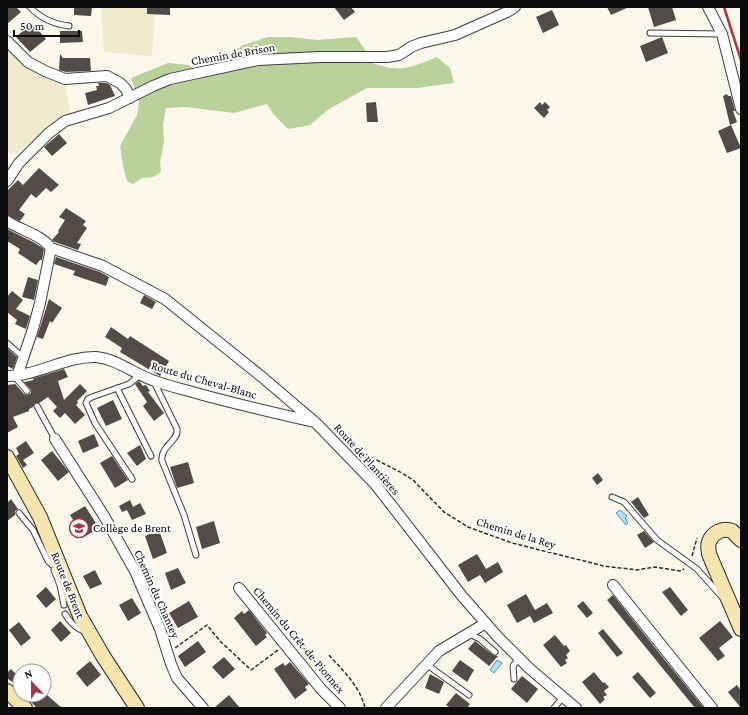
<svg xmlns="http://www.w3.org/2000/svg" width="748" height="715" font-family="'Crimson Pro',serif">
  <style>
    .farmland { fill: #efe9ce }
    .forest { fill: #b9d19b }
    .water { fill: #b6dfee; stroke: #469abb }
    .building { fill: #524b48 }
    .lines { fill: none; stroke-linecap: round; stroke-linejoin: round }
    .lane-casing { stroke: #3e3e3e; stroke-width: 7 }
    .street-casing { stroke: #3e3e3e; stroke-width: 12 }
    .secondary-casing { stroke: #2d2d2d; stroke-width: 16 }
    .path { stroke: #2d2d2d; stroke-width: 1.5; stroke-dasharray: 4 2; stroke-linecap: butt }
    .lane { stroke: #fff; stroke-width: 5 }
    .street { stroke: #fff; stroke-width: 10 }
    .secondary { stroke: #f5e5ae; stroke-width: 14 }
    .rail { stroke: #a93547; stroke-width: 2.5 }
    .labels { text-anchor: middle; stroke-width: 4; stroke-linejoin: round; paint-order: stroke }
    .street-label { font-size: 12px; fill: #0b0b0b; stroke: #fff }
    .poi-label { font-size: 12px; fill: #0b0b0b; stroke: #fff; text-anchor: start }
  </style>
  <rect width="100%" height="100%" fill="#fcf7eb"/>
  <path class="farmland" d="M101 7H155L152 56 104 52Z
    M7 47 65 81 70 114 55 122 17 153 7 152Z"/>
  <path class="forest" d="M268 37H290L317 40 356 37 366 51 372 63C401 73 410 68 437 57L450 68 454 83 417 88H367L329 109 310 125 288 129 274 115 267 104 234 113 185 107 166 108 163 124 164 142 160 162 161 172 153 177 142 178 133 184 127 181 123 165 120 146 137 115 139 103 131 78 168 63 189 65 197 71 220 63 225 58 243 45Z"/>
  <path class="water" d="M620 510 627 516 625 518 628 523 626 525 616 513Z
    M497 660 502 663 494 673 490 670Z"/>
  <path class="building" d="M9 7H16L21 12 7 24V9Z
    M74 7H92L91 16 74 15Z
    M334 7H351L355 12 344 20Z
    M607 7H629L611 15Z
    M648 7H672L676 20 654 27Z
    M147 8H170V15L147 14Z
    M552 10 559 25 543 33 536 17Z
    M32 23 46 39 30 52 16 37Z
    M60 31H82L83 42 60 43Z
    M662 37 668 53 646 62 640 46Z
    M60 54 63 58H90L91 71 66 72 59 70Z
    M98 83H106L110 85 115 96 88 105 85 93 97 90 96 86H99Z
    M727 94 728 96H731L735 111H733L737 122 730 125 723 96Z
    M376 102 378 122H367L366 103Z
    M540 102 542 105 545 102 550 107 547 110 549 112 544 118 534 108Z
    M731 125 741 148 727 153 718 131Z
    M59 134 67 143 52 156 44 147Z
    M39 168 59 185 51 192 46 188 36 198 31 194 19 210 25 214 20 221 7 215V191L18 180 23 185Z
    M66 208 86 221 83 225 87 228 77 243 81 244 78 250 55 242 52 240 59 232 58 231 65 220 59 217Z
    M7 229 33 242 43 248 44 250 42 260H40L36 265 18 253 20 249 7 241Z
    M56 257 100 272 109 277 106 286 73 275 75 271 54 264Z
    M28 277 38 280 34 300 22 297Z
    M12 291 23 300 16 309 30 316 26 329 15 324 17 320 7 312V297Z
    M144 295 156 302 152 309 140 303Z
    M49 299 62 308 52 323 50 321 43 339 37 337Z
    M111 327 128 339 130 336 169 361 160 376 120 352 122 348 105 337Z
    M7 348 17 357 13 369 7 366Z
    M64 369 68 377 58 381 64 400 80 384 87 391 77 401 78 403 76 405 85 415 75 424 65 413 60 418 53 411 57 407 48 397 39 403H35L33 407 29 409V411L13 417 18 427 7 433V385L15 384 24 394 28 395 31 393V390L24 382 34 380 32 379Z
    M139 381 143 386 146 385 150 391 148 392 164 413 154 421 143 406 147 402 135 384Z
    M113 400 122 419 106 426 97 408Z
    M94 434 99 446 83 453 78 441Z
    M26 441 34 453 23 460 27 465 23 468 16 456 19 454 16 448Z
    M140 445 146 459 137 466 127 453Z
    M52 451 69 472 58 481 41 460Z
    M112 456 128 480 115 488 100 463Z
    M188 462 194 483 177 488 170 467Z
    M598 473 603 480 597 485 592 478Z
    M638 497 649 515 644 518 631 502Z
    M11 499 18 509 15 511V515L7 521V503Z
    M130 500 133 507 140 503 146 514 132 520 127 510 122 512 119 506Z
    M85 506 99 528 84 537 70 515Z
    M214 521 220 543 202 549 196 527Z
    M159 530 167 553 153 559 145 536Z
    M644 531 654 542 645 548 637 535Z
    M477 554 486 569 498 562 503 572 485 583 480 575 468 582 458 565Z
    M178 568 186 583 171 590 165 573Z
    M95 570 102 584 90 589 83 576Z
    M46 587 56 599 46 608 36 596Z
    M670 587 688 610 681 616 662 592Z
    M526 594 535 610 547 603 553 613 534 623 530 616 517 623 507 605Z
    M613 595 660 654 704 708H695L607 600Z
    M132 598 141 613 128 621 119 605Z
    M189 601 198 617 178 628 169 613Z
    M583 601 593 613 587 618 577 606Z
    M249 610 267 633 265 635 267 637 256 646 234 618 242 611 244 614Z
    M60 621 71 633 61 642 51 630Z
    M720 621 733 637 719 648 725 656 718 661 699 638Z
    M19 622 31 638 21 646 9 630Z
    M603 629 623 653 617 657 598 633Z
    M555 635 564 646 566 645 570 651 566 655 568 658 565 660 567 663 561 667 543 645Z
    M198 641 206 652 185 667 178 656Z
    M475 641 493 655 498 656 489 666 468 649Z
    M224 657 235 669 223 679 212 667Z
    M460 660 474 670 467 682 452 671Z
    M90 661 101 675 87 687 76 673Z
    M290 662 309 684 305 687 307 690 295 699 274 669 283 663 285 666Z
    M11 669 18 676 12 682 7 678V673Z
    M594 672 603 683 604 682 609 687 604 691 607 695 603 697 605 699 600 704 582 682Z
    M638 672 656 693 650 698 632 677Z
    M430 674 444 682 439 694 425 688Z
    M522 676 538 689 527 703 511 689Z
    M737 685 741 691V708L728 692Z
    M456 693 470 704 467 708H451L446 705Z
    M36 695H47L62 708H37L30 701Z
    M229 695 240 708H214Z"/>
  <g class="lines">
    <g class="lane-casing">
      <path id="lane" d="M30 7C41 19 53 24 69 26
        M650 33 722 34
        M7 343 24 358
        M15 377 27 391
        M154 382 177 429C179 441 160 446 162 461L184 515 196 555
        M117 388 151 456
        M37 406 55 439
        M132 479 95 423 86 403 88 399 92 397 129 384 140 375
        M612 497 624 502 657 540 697 569 723 598
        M19 513 33 530 48 561 52 565H57
        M54 570 60 585 64 605
        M65 614C69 621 77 630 85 631
        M469 634 480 639 495 652
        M426 664 469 695
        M514 679 513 666 519 658
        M554 708 563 697"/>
    </g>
    <g class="street-casing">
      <path id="street" d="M708 7 722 34 741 109
        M7 41 28 62 45 71 65 79 107 76 120 83 126 89 130 98
        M7 181 19 163 49 133 65 121 109 108 153 86 170 79 258 60 320 57H387L399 55 411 47 421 43 455 35 507 12 515 7
        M7 221C20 230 42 235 51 248L103 266 165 299 262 377 316 423 375 484 462 596 497 636 530 669 576 708
        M7 376C38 376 66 356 96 357 118 359 135 375 155 381 168 386 182 389 196 393 235 404 275 413 314 422
        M17 376 33 329 40 303 51 248
        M55 439 104 516 135 571 160 629 171 664 177 678 203 708
        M613 585 712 708
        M239 588 321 689 340 708
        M386 708 439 651 486 623"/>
    </g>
    <g class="secondary-casing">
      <path id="secondary" d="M7 457 40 517 80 616 103 656 137 708
        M741 540C738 538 735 533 732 531 723 527 712 533 709 542 707 545 709 550 709 554L741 629
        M7 691 25 708"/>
    </g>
    <path class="path" d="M7 240 12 233
      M355 449 402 473 413 480 444 512 468 527 512 543 604 566 637 570 655 567 680 571 684 569
      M692 556 697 538
      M175 648 207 625 220 641 251 670 278 650
      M329 655C343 671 360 686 365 708"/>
    <use href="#lane" class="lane"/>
    <use href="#street" class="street"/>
    <use href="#secondary" class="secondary"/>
    <path class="rail" d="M724 7 741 60"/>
  </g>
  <defs>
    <g id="school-ring" transform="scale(1)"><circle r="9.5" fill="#fff" stroke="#a93547" stroke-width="1.5"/><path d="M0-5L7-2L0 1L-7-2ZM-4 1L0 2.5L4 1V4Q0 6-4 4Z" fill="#a93547"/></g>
  </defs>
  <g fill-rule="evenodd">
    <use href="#school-ring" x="79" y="528"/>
  </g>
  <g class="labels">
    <g class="street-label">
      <text transform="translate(233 54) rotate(-10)" y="4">Chemin de Brison</text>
      <text transform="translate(204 380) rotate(16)" y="4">Route du Cheval-Blanc</text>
      <text transform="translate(367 459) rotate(48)" y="4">Route de Plantières</text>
      <text transform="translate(516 533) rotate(17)" y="4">Chemin de la Rey</text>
      <text transform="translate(68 585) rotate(68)" y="4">Route de Brent</text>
      <text transform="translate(157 594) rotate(66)" y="4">Chemin du Chantey</text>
      <text transform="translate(299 640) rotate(50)" y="4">Chemin du Crêt-de-Pionnex</text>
    </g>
    <g class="poi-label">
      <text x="93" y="532">Collège de Brent</text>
    </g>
  </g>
  <rect width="748" height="715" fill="none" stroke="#0b0b0b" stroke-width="16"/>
  <g transform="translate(32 683) rotate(338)"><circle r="19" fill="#ffffff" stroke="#9d9d9d"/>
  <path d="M0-3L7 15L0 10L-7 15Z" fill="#a93547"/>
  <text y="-6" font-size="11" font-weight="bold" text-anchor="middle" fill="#0b0b0b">N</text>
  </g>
  <path d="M14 30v6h65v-6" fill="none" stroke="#0b0b0b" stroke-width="2"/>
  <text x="20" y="30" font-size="12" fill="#0b0b0b" stroke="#ffffff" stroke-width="3" paint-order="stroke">50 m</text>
</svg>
